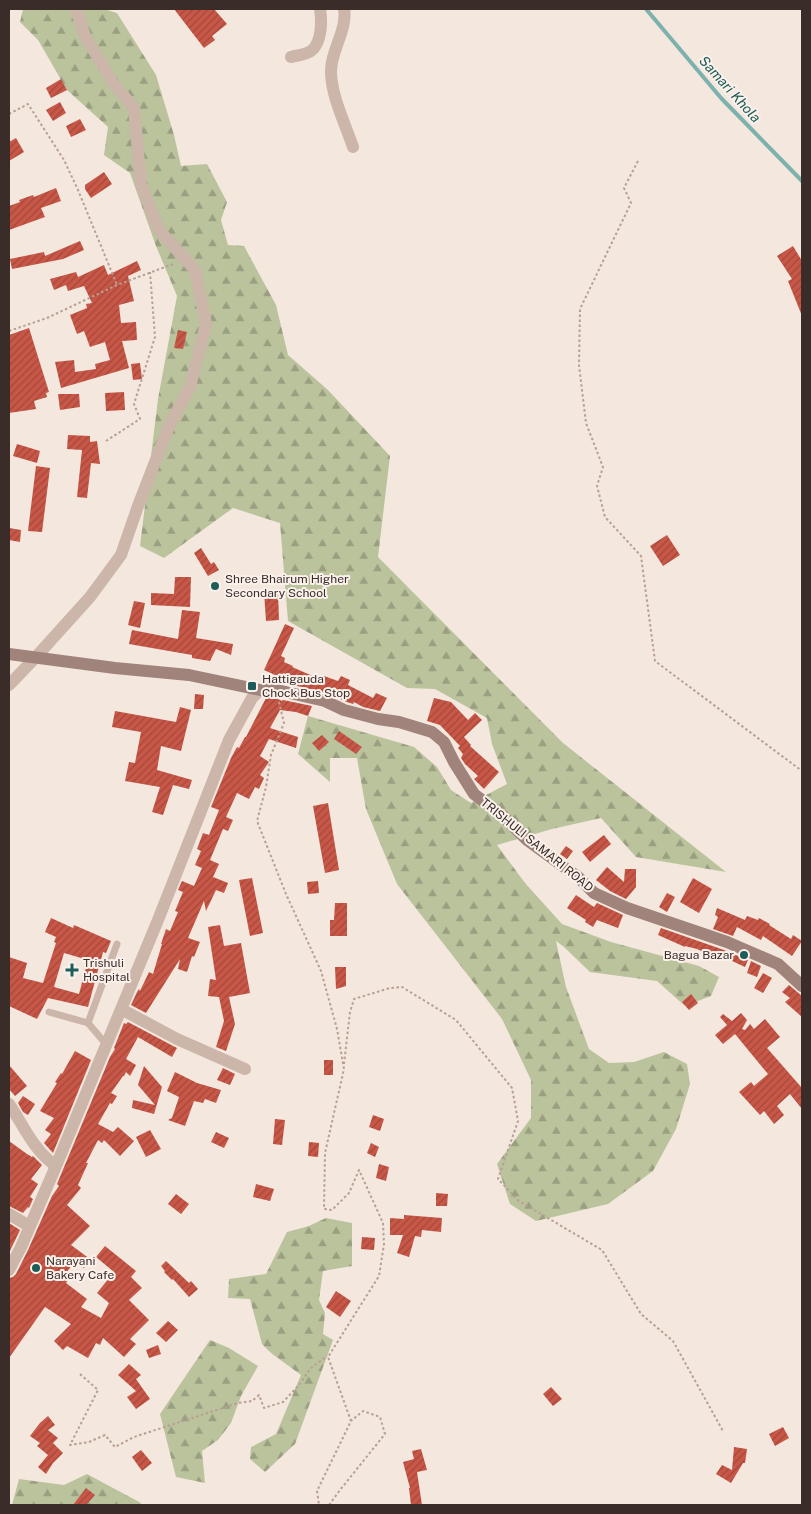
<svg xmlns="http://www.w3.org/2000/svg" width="811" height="1514" font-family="'Public Sans',sans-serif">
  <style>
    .forest { fill: url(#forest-firs) }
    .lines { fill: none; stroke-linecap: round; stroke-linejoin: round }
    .stream { stroke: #7cb1ad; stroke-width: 4 }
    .building { fill: url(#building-hatch); fill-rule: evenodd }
    .path { stroke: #b89f93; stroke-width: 2; stroke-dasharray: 2.5 2.5; stroke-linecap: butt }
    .lane { stroke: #ccb5a9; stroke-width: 7 }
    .street { stroke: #ccb5a9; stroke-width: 12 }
    .secondary { stroke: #a0837a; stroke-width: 12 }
    .poi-dot { fill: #1d5c58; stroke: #faf1eb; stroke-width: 2 }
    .labels { text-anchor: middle; stroke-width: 4; stroke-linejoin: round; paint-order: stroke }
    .poi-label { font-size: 12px; fill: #392c29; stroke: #faf1eb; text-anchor: start }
    .street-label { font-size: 12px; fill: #392c29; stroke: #faf1eb }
    .water-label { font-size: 14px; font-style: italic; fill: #1d5c58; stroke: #faf1eb }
  </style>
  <defs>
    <pattern id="forest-firs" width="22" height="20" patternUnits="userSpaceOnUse" patternTransform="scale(1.25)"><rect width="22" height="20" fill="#bbc39d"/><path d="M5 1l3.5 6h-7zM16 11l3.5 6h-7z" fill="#999f80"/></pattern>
    <pattern id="building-hatch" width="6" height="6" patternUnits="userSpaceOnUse" patternTransform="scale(1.25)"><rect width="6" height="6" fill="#c85747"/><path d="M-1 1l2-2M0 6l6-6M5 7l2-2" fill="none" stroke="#a3483b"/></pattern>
  </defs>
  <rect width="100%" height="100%" fill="#f3e7de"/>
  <path class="forest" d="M23 9H104L117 13 156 75 174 135 181 166 207 164 227 202 221 220 228 245 244 246 276 305 288 355 328 390 390 456 378 557 563 743 726 872 636 857 601 818 552 829 497 845 525 883 562 924 611 942 699 966 719 977 711 996 685 1006 657 981 590 972 564 947 556 941 566 987 589 1049 609 1063 634 1062 664 1052 687 1064 690 1084 676 1129 653 1171 608 1204 536 1221 510 1204 497 1164 531 1118V1080L502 1019 397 884 366 809 357 758H330V782L298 754 308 716 414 747 437 767 451 790 471 803 507 784 492 744 487 718 435 689 407 688 288 621 280 523 233 508 164 558 140 546 158 399 177 296 156 246 130 173 104 155 108 127 67 90 38 40 20 22Z
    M326 1218 352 1223V1266L323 1271 319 1300 325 1313 323 1334 333 1340 295 1444 265 1472 250 1459 251 1447 276 1434 301 1375 271 1353 262 1344 250 1299 228 1298 229 1279 266 1274 287 1232 309 1226Z
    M210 1340 229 1348 258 1366 241 1396 231 1423 218 1440 202 1451 205 1483 176 1477 160 1414Z
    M87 1474 141 1503 140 1505H12L19 1479 64 1485Z"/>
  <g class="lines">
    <path class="stream" d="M646 9 721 98 802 181"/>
  </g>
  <path class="building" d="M174 9H214L227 24 212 36 215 40 204 48Z
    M61 79 67 90 51 98 46 88Z
    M60 102 66 113 53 121 46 110Z
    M80 119 86 130 71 137 66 126Z
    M16 138 24 152 9 161V142Z
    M104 172 112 184 91 198 85 189V185Z
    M56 188 61 201 41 208 45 217 9 230V206L20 202 19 200 33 195 34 197Z
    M80 241 84 250 63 259 12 269 10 259 44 252 45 256Z
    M793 246 802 261V316L788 281 792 279 777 256Z
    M137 261 141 270 128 276 134 301 119 305 121 323 136 322 137 340 122 341 129 368 61 388 55 362 74 360 75 372 96 369 95 364 110 360 105 342 90 347 84 331 77 334 70 315 87 308 86 304 92 303 84 286 68 291 66 285 54 290 50 279 76 272 78 277 104 265 108 275Z
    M29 328 49 392 46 393 47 397 34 401 36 409 9 413V335Z
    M178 330 187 332 183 349 174 348Z
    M140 363 142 379 133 380 131 364Z
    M124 392 125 410 106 411 105 393Z
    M58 394H79L80 407 60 410Z
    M68 435 90 436V442L97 441 100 464 91 463 87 498 77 497 82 450 67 449Z
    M17 444 40 451 37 463 13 456Z
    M36 466 50 468 42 532 28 531Z
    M9 528 21 530 20 542 9 540Z
    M667 535 680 555 663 566 650 546Z
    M201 548 211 564 214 562 219 570 208 576 194 553Z
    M175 577H191L190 607 151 605V593L174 594Z
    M278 591 279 620 266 621 264 592Z
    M134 601 145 603 140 628 128 625Z
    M182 610 200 612 196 638 233 644 231 655 216 649 210 661 192 658V655L129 644 132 630 178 639Z
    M285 624 294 628 281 656 285 658 284 662 293 666 292 667 322 680 324 676 338 681 341 676 350 680 348 685 373 698 376 693 387 698 380 711 363 707 354 702 353 704 347 702 327 693 289 684 290 682 264 670Z
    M195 694 204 695 203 709H194Z
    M266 698H276L282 701 283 700 312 706 308 716 296 712 280 710 270 728 298 737 296 748 269 739 260 756 269 762 260 775 264 778 259 789 255 787 249 799 237 793 226 817 233 820 228 831 223 829 210 860 219 864 213 877 228 883 224 893 216 890 206 911 204 901 188 938 200 942 194 957 192 956 187 972 178 969 180 959 146 1013 131 1005 137 992 139 989 140 991 149 972 153 974 162 944H161L166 929 170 931 178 912 175 911 183 892 178 890 182 881 194 886 202 868 195 865 201 851 197 849 203 833 209 835 219 810 211 807 231 758 237 747 239 748 245 737H246Z
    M434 698 451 702 468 720 475 713 482 720 464 737 471 745 470 746 499 772 484 789 474 779 478 776 465 764 461 758 463 754 458 748 460 746 440 725 427 721Z
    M180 707 191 710 181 751 161 746 157 770 192 780 189 789 173 785 163 815 152 812 160 787 125 781 129 762 135 763 141 732 112 727 115 711 176 722Z
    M339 731 362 747 356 754 334 739Z
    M322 735 329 742 319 751 312 743Z
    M328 803 339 870 325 873 313 806Z
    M604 835 611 844 590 862 582 852Z
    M566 846 573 851 567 859 560 854Z
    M607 867 624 882 625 869H636V887L626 899 610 891 596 880Z
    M252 878 263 933 250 936 239 880Z
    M693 878 712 889 699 913 680 902Z
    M318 881 319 893 308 894 307 882Z
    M667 893 675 897 667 912 659 907Z
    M576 895 594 907 597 903 623 915 618 928 597 920 593 927 585 922 586 920 567 908Z
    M335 903H347V936H330V920H334Z
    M717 908 745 920 747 916 758 920 759 918 770 924 769 925 791 939 793 935 802 941 792 956 763 936 761 940 737 927 733 936 713 929 718 917 715 915Z
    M51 918 73 928 74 925 111 941 106 953 103 952 88 1007 48 998 37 1019 9 1006V957L27 963 23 978 43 983 56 943 54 942 56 937 45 932ZM64 953 88 960 79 994 54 987Z
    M220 925 224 946 241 943 250 993 229 997 235 1024 226 1051 216 1047 224 1021 219 997 208 996 210 979 216 980 208 927Z
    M661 928 724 950 748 960 745 967 715 953 713 956 697 949 685 946V947L658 935Z
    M751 961 761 966 757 977 747 973Z
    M335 967H346V986L336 989Z
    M763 973 772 978 763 993 754 988Z
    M789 985 802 996V1017L785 1002 790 998 782 992Z
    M691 994 698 1003 689 1010 682 1002Z
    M741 1013 747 1020 742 1029 745 1030 750 1024 754 1029 765 1019 780 1037 767 1048 802 1088V1109L790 1094 777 1106 784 1115 774 1124 764 1111 760 1115 739 1092 751 1082 754 1086 768 1074 735 1034 723 1044 715 1035 727 1025 720 1017 723 1014 732 1021Z
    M128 1022 177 1048 172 1057 138 1037 126 1059 136 1065 130 1076 126 1072 124 1076H123L111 1093 117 1096 112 1104 110 1103 98 1124 113 1132 118 1127 134 1141 120 1156 104 1140 102 1143 98 1140 86 1163H88L78 1185 81 1188 67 1205 90 1226 71 1245 90 1259 84 1268 75 1261 64 1276 68 1280 66 1283 87 1299 81 1307 101 1318 109 1303 97 1293 114 1272 96 1257 105 1246 136 1271 131 1277 142 1288 129 1300 149 1320 130 1339 136 1344 124 1357 103 1338 100 1345 96 1343 88 1358 67 1346 63 1350 54 1341 71 1324 45 1307 9 1358V1278L13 1277 16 1274 28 1250 52 1196 59 1186 57 1184 110 1057 115 1049 114 1048 124 1023 126 1024Z
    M75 1051 91 1060 53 1153 44 1143 51 1134 45 1130 54 1118 40 1111 57 1083 55 1082 61 1073 62 1074Z
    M324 1060H333V1075H324Z
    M9 1065 27 1086 15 1096 9 1089Z
    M144 1066 162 1087 154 1114 132 1108 133 1100 155 1105 138 1085Z
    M223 1068 235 1074 230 1085 217 1080Z
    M175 1072 197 1083 221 1090 216 1103 205 1099 203 1103 194 1101 185 1126 168 1120 172 1118 179 1097 167 1091Z
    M23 1096 35 1104 28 1115 23 1112 18 1103Z
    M373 1115 384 1119 380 1131 369 1127Z
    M275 1119 285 1120 282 1145 273 1144Z
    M150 1130 161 1149 146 1157 136 1137Z
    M216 1132 229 1138 224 1148 211 1142Z
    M9 1141 27 1154 32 1157 33 1156 42 1165 31 1179 38 1184 30 1197 33 1199 29 1208 28 1207 23 1213 9 1206Z
    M309 1142 319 1143 318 1157 308 1156Z
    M371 1143 379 1147 375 1157 367 1153Z
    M379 1164 389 1167 386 1181 376 1178Z
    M256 1184 274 1189 270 1201 253 1197Z
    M436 1193 448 1194 447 1206H436Z
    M176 1194 189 1204 181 1214 168 1204Z
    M404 1215 442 1218 441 1232 422 1230 421 1237 415 1236 409 1257 397 1253 403 1235H390V1218L404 1219Z
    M9 1223 20 1230 9 1253Z
    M362 1237 375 1238 374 1250 361 1249Z
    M166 1261 189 1283 191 1281 198 1289 189 1297 173 1279 172 1280 164 1272 165 1271 161 1266Z
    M336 1291 351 1301 340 1317 326 1307Z
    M168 1321 178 1330 166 1342 156 1333Z
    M158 1345 161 1354 149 1358 146 1350Z
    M129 1364 141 1375 136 1379 150 1399 136 1409 127 1397 136 1391 118 1375Z
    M551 1387 562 1399 553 1406 543 1394Z
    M48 1416 55 1425 48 1430 58 1438 53 1443 63 1453 53 1463 46 1474 38 1467 48 1455 37 1446 40 1443 30 1436 40 1423Z
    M783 1427 789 1438 775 1446 769 1434Z
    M734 1447 747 1449 745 1463H743L731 1483 716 1474 722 1465 732 1470Z
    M421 1449 427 1470 417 1472 422 1505H411L409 1488H410L403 1462 414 1459 412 1451Z
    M141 1450 152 1463 142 1471 132 1457Z
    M86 1488 95 1495 86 1505H73Z"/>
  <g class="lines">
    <path class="path" d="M9 114 28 104 64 160 78 190 117 285
      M638 161 624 188 631 203 580 309 579 365 586 423 603 467 597 486 605 517 641 556 655 661 802 771
      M9 331 47 318 117 285 173 264
      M106 441 140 419 134 404 155 337 150 272
      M279 702 284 723 271 755 266 787 257 821 286 894 321 971 337 1029 344 1069 325 1153 324 1209 332 1210 349 1193 359 1170 383 1223 384 1244 379 1276 328 1357 351 1421 317 1491 319 1505
      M344 1064 350 1012 354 999 390 988 402 987 456 1020 512 1088 518 1121 498 1179 519 1201 602 1250 641 1314 673 1341 723 1431
      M80 1374 98 1390 70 1445 89 1442 105 1435 115 1447 134 1437 238 1403 252 1401 259 1395 264 1408 283 1402 299 1385 311 1368 327 1356
      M329 1505 340 1490 385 1434 380 1417 363 1411 351 1421"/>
    <path class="lane" d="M49 1012 88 1023
      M106 1044 88 1023 117 944"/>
    <path class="street" d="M344 9C348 29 330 52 331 73 332 98 345 123 353 147
      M291 57C298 55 305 55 311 51 322 43 322 21 320 9
      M9 685 35 658 90 597 121 555 138 506 169 426 190 387 206 324 195 270 159 230 141 185 134 108 113 83 85 36 76 9
      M121 1009 177 1039 245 1069
      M9 1104C24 1126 33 1150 56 1166
      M9 1214 29 1226
      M9 1270 21 1247 56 1166 158 920 229 740 252 698 260 690"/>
    <path class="secondary" d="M9 654 115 668 189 675 260 690H277L325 701 344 710 378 719 399 722 432 732 444 742 454 762 474 794 503 816 527 840 578 877 594 893 627 908 727 942 778 964 802 986"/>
  </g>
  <g class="poi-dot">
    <circle cx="215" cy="586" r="5"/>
    <rect x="247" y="681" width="10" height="10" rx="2.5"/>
    <circle cx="744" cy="955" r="5"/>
    <path d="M69.5 962.5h5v5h5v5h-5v5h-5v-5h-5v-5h5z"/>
    <circle cx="36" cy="1268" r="5"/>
  </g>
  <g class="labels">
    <g class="poi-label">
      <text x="225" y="583">Shree Bhairum Higher<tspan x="225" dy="14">Secondary School</tspan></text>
      <text x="262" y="683">Hattigauda<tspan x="262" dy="14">Chock Bus Stop</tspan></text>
      <text x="734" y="959" text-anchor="end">Bagua Bazar</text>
      <text x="83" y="967">Trishuli<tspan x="83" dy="14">Hospital</tspan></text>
      <text x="46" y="1265">Narayani<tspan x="46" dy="14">Bakery Cafe</tspan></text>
    </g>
    <g class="street-label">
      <text transform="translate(537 845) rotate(39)" y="4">TRISHULI SAMARI ROAD</text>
    </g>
    <g class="water-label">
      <text transform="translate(730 89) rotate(48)" y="5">Samari Khola</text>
    </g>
  </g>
  <rect width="811" height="1514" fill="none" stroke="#392c29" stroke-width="20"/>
</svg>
